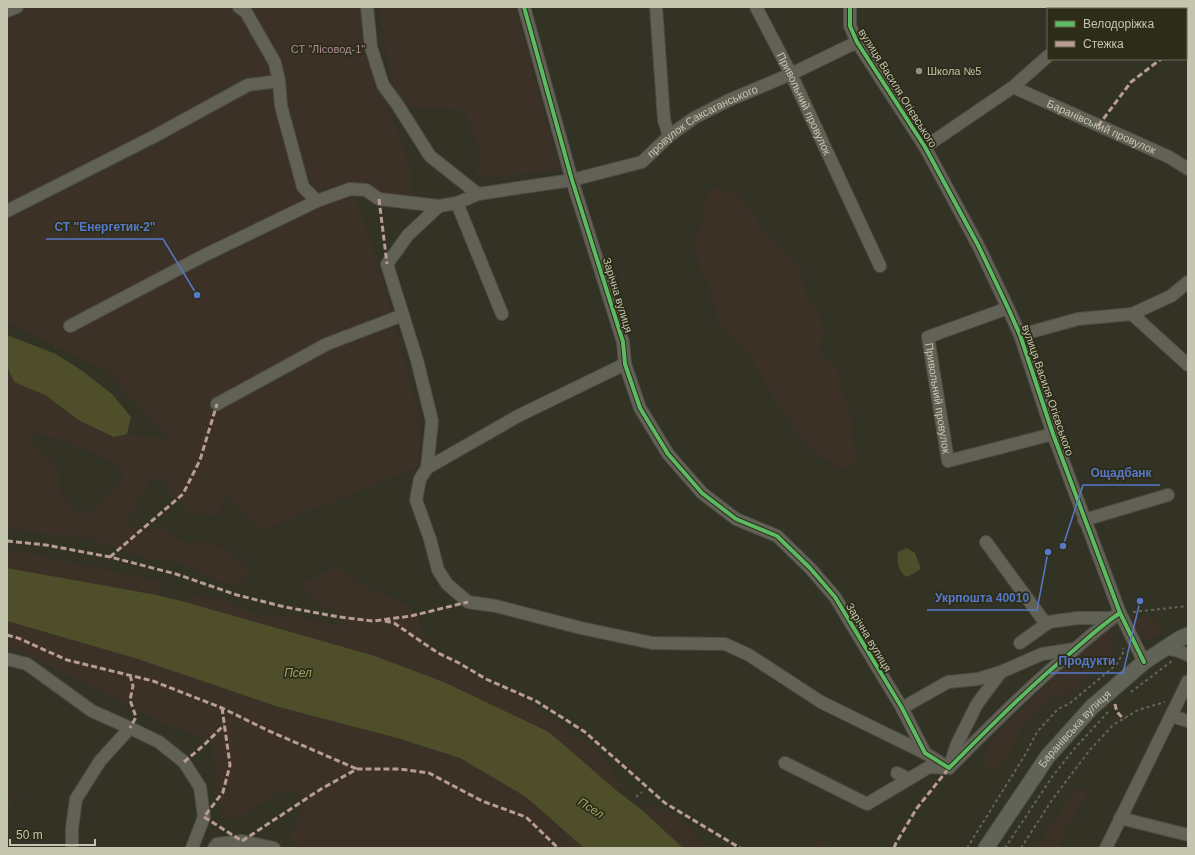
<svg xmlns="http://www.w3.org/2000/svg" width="1195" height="855" font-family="Arial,sans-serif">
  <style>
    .green { fill: #3c3127; fill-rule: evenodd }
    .water { fill: #4e4e2a }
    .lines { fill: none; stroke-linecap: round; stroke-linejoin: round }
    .minor-casing { stroke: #4d4d43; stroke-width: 14 }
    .major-casing { stroke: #4f4f42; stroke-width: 17 }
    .path { stroke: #656458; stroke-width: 2; stroke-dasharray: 3 3; stroke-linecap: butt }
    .minor { stroke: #616156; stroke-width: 12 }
    .major { stroke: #626358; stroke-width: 15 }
    .quiet { stroke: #b99d93; stroke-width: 3; stroke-dasharray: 6 3; stroke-linecap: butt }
    .cycleway-casing { stroke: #2c2c19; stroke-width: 6 }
    .cycleway { stroke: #5cba63; stroke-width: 4 }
    .poi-dot { fill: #91927e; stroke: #2c2c19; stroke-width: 1.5 }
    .labels { text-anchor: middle; stroke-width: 3.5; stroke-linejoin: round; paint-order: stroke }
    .park-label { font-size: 11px; fill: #b08c98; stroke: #2c2c19 }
    .poi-label { font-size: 11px; fill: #c4c5ae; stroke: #2c2c19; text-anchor: start }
    .street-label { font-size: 11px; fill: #c4c5ae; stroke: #2c2c19 }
    .water-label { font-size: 12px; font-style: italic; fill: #a4a467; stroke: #2c2c19 }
    .leader { fill: none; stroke: #5778c9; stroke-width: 1.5 }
    .callout-dot { fill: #5778c9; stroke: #2c2c19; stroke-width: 1.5 }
    .callout-label { font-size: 12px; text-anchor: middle; font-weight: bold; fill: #5778c9; stroke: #2c2c19; stroke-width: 3.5; stroke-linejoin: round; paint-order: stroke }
  </style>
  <rect width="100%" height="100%" fill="#323225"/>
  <path class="green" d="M7 7H364L368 47 411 170 412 197 380 194 364 182 352 187 379 268 421 421 419 467 261 531 226 495 218 516 196 514 190 511 180 504 171 495 166 483 155 477 149 481 128 519 129 525C133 526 137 529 141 530 149 531 156 526 165 530 172 533 178 541 186 543 192 544 198 540 204 541 216 543 240 556 246 566 250 572 248 578 244 583L228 585 172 560 147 559 84 536 47 534 18 530 7 527V366L14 382 45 395 80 421 113 437 127 434 146 437H169L106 371 7 322ZM36 434C59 437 106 457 124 471 123 478 119 481 115 487 105 499 98 511 82 514 78 511 61 494 60 491 58 483 61 474 57 466 53 460 38 448 31 442V437Z
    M379 7H515L560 170 476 178 480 148 464 111 394 105Z
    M714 186 742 197 765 231 800 267 806 295 820 317 823 331 819 354 838 371 851 419 856 466 841 470 817 454 785 418 750 356 720 326 710 291 700 268 694 245 704 214 706 196Z
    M7 548 161 582 158 595 7 568Z
    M337 567 348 572 365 586 406 605C417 614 423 628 426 642L472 675 517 694 601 753 621 784 617 791 549 732 446 683 375 656 185 602 188 596 194 595 212 599 220 597 227 599 249 612 267 617 279 618 291 614 297 615 310 620 341 626 347 625C346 622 343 617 340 615 328 604 301 603 304 581Z
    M1138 616 1149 617 1159 622 1163 632C1139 645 1140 644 1131 619Z
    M7 621 138 659 460 758 526 797 584 848H301L289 837 305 804 299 794 283 790 239 818H224L217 790 211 741 154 720 103 692 12 649 7 648Z
    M1110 629 1115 637 1114 650 1086 678 1063 697 1051 698 1023 725 1009 755 992 770 984 762 988 746 1014 717 1103 630Z
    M1085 787 1087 795 1064 830 1059 848H1035L1057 816 1078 788Z
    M17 794 7 813V795Z
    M652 804 677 816 686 823 710 848H683L642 810Z
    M816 840 828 841 829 848H816Z"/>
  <path class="water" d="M7 335 56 354 81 370 112 394 131 417 127 434 114 437 80 421 45 395 14 382 7 366Z
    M907 548 915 553 921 569 907 577C898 572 897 562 898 552Z
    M7 568 157 595 185 602 375 656 446 683 549 732 617 791 642 810 683 848H584L526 797 460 758 397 738 279 707 138 659 7 621Z"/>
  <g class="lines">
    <g class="minor-casing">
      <g id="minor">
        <path id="s1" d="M239 7 246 12 275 63 279 81 281 106 303 187 317 201 350 189 366 190 379 199 439 206 457 203 478 194 572 180 642 162 669 136 694 118 727 101 791 74 857 42"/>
        <path d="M367 7 371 47 383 85 397 104 430 156 478 194"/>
        <path d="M524 7 572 180 623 342 625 364 640 408 668 454 702 493 736 519 777 536 810 568 835 597 902 708 925 753 949 768C990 727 1030 686 1074 650 1089 637 1103 624 1120 613"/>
        <path d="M656 7 664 120 669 136"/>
        <path id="s2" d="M756 7 791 74 880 266"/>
        <path d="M850 7V26L857 42 925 147 979 247 1008 308 1020 335 1053 434 1120 613 1144 662"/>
        <path d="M1103 9 1105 7"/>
        <path d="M7 11 17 7"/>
        <path id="s3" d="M1013 87 1169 157 1188 169"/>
        <path d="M925 147 1013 87 1048 56"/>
        <path d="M457 203 502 314"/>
        <path d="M439 206 408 235 387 264 417 360 432 421 427 468 420 479 416 500 430 539 438 570 447 584 468 602 496 606 581 628 652 643 725 644 749 655 821 702 925 753"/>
        <path d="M7 211 153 137 248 85 279 81"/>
        <path id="s4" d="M1008 308 928 337 948 461 1053 434"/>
        <path d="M1132 314 1171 296 1188 282"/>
        <path d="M70 326 203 256 317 201"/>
        <path d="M1020 335 1078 319 1132 314 1188 365"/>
        <path d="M217 404 327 344 403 315"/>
        <path d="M427 468 518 416 625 364"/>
        <path d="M1084 520 1168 495"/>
        <path d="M986 542 1046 624"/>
        <path d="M1020 643 1049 622 1077 618H1112"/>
        <path d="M1164 648 1179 651 1188 655"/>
        <path d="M7 659 27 664 92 711 130 728"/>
        <path d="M902 708 948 682 978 679 1001 672 1042 654 1075 649"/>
        <path d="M1171 716 1188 721"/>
        <path d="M785 763 867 804 929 767 949 768 957 744 977 704 1001 672"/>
        <path d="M897 773 909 779"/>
        <path d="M1120 818 1188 835"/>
        <path d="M72 848V828L76 799 100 761 130 728 159 742 184 762 200 787 204 817 192 848"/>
        <path d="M214 848 217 844 242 841 274 848"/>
        <path d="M1106 848 1188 681"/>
      </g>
    </g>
    <g class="major-casing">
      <g id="major">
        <path id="s5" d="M986 848 1048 756 1092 707 1144 662 1179 639 1188 635"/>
      </g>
    </g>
    <path class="path" d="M1133 612 1188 606
      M1131 692 1172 661
      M636 797 642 792
      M967 848 1025 755 1037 732 1058 709 1069 704 1117 664 1124 651 1123 648
      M1005 848 1052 777 1075 748 1108 712
      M1021 848 1052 800 1089 751 1113 725 1138 710 1165 702"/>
    <use href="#minor" class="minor"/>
    <use href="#major" class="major"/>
    <path class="quiet" d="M1186 52 1188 53
      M1098 126 1131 82 1161 59
      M379 199 387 264
      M7 541 46 545 110 557 176 574 237 595 285 607 339 617 373 621 411 616 468 602
      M110 557 183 494 200 460 217 404
      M385 621 394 623 438 653 459 663 486 679 536 701 585 732 665 803 740 848
      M7 635 18 638 67 660 153 681 222 708 269 731 357 769
      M130 675 133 686 130 700 136 717 130 728
      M1115 704C1116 710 1118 716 1125 718
      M222 708 230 765 223 792 204 817 242 841 321 789 357 769H400L429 773 482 801 526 817 558 848
      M184 762 204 745 224 725
      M894 848 896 843 917 808 949 768"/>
    <g class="cycleway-casing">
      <path id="cycleway" d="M524 7 572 180 623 342 625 364 640 408 668 454 702 493 736 519 777 536 810 568 835 597 902 708 925 753 949 768C990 727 1030 686 1074 650 1089 637 1103 624 1120 613
        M850 7V26L857 42 925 147 979 247 1008 308 1020 335 1053 434 1120 613 1144 662"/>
    </g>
    <use href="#cycleway" class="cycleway"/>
  </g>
  <circle class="poi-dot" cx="919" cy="71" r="4"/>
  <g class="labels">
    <g class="park-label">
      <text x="328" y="53">СТ "Лісовод-1"</text>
    </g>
    <g class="poi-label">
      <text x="927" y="75">Школа №5</text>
    </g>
    <g class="street-label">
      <text transform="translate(898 88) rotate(58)" y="4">вулиця Василя Огієвського</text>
      <text dy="4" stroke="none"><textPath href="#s2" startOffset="108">Привольний провулок</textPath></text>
      <text dy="4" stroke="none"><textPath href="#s1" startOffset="624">провулок Саксаганського</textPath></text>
      <text dy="4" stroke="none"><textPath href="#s3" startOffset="97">Баранівський провулок</textPath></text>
      <text transform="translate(618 295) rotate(73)" y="4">Зарічна вулиця</text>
      <text transform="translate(1048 390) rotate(71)" y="4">вулиця Василя Огієвського</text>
      <text dy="4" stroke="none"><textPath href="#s4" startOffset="147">Привольний провулок</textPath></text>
      <text transform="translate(869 637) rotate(59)" y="4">Зарічна вулиця</text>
      <text dy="4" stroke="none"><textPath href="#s5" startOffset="149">Баранівська вулиця</textPath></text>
    </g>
    <g class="water-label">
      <text x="298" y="677">Псел</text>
      <text transform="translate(591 808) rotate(32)" y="4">Псел</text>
    </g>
  </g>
  <path class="leader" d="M197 295L163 239H46M1063 546L1083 485H1160M1048 552L1037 610H927M1140 601L1123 673H1050"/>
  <g class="callout-dot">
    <circle cx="197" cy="295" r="4"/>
    <circle cx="1063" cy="546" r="4"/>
    <circle cx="1048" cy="552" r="4"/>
    <circle cx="1140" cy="601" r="4"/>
  </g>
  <g class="callout-label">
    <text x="105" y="231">СТ "Енергетик-2"</text>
    <text x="1121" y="477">Ощадбанк</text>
    <text x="982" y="602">Укрпошта 40010</text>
    <text x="1087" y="665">Продукти</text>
  </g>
  <rect width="1195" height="855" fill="none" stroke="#c4c5ae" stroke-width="16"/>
  <rect x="1047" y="8" width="140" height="52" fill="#2c2c19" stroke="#696955"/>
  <rect x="1055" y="21" width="20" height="6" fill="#5cba63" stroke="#696955"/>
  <text x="1083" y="28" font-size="12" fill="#c4c5ae">Велодоріжка</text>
  <rect x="1055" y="41" width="20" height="6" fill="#b99d93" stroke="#696955"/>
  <text x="1083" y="48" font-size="12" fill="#c4c5ae">Стежка</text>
  <path d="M10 839v6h85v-6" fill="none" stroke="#c4c5ae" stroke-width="2"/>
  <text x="16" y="839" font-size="12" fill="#c4c5ae" stroke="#2c2c19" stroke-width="3" paint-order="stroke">50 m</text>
</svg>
